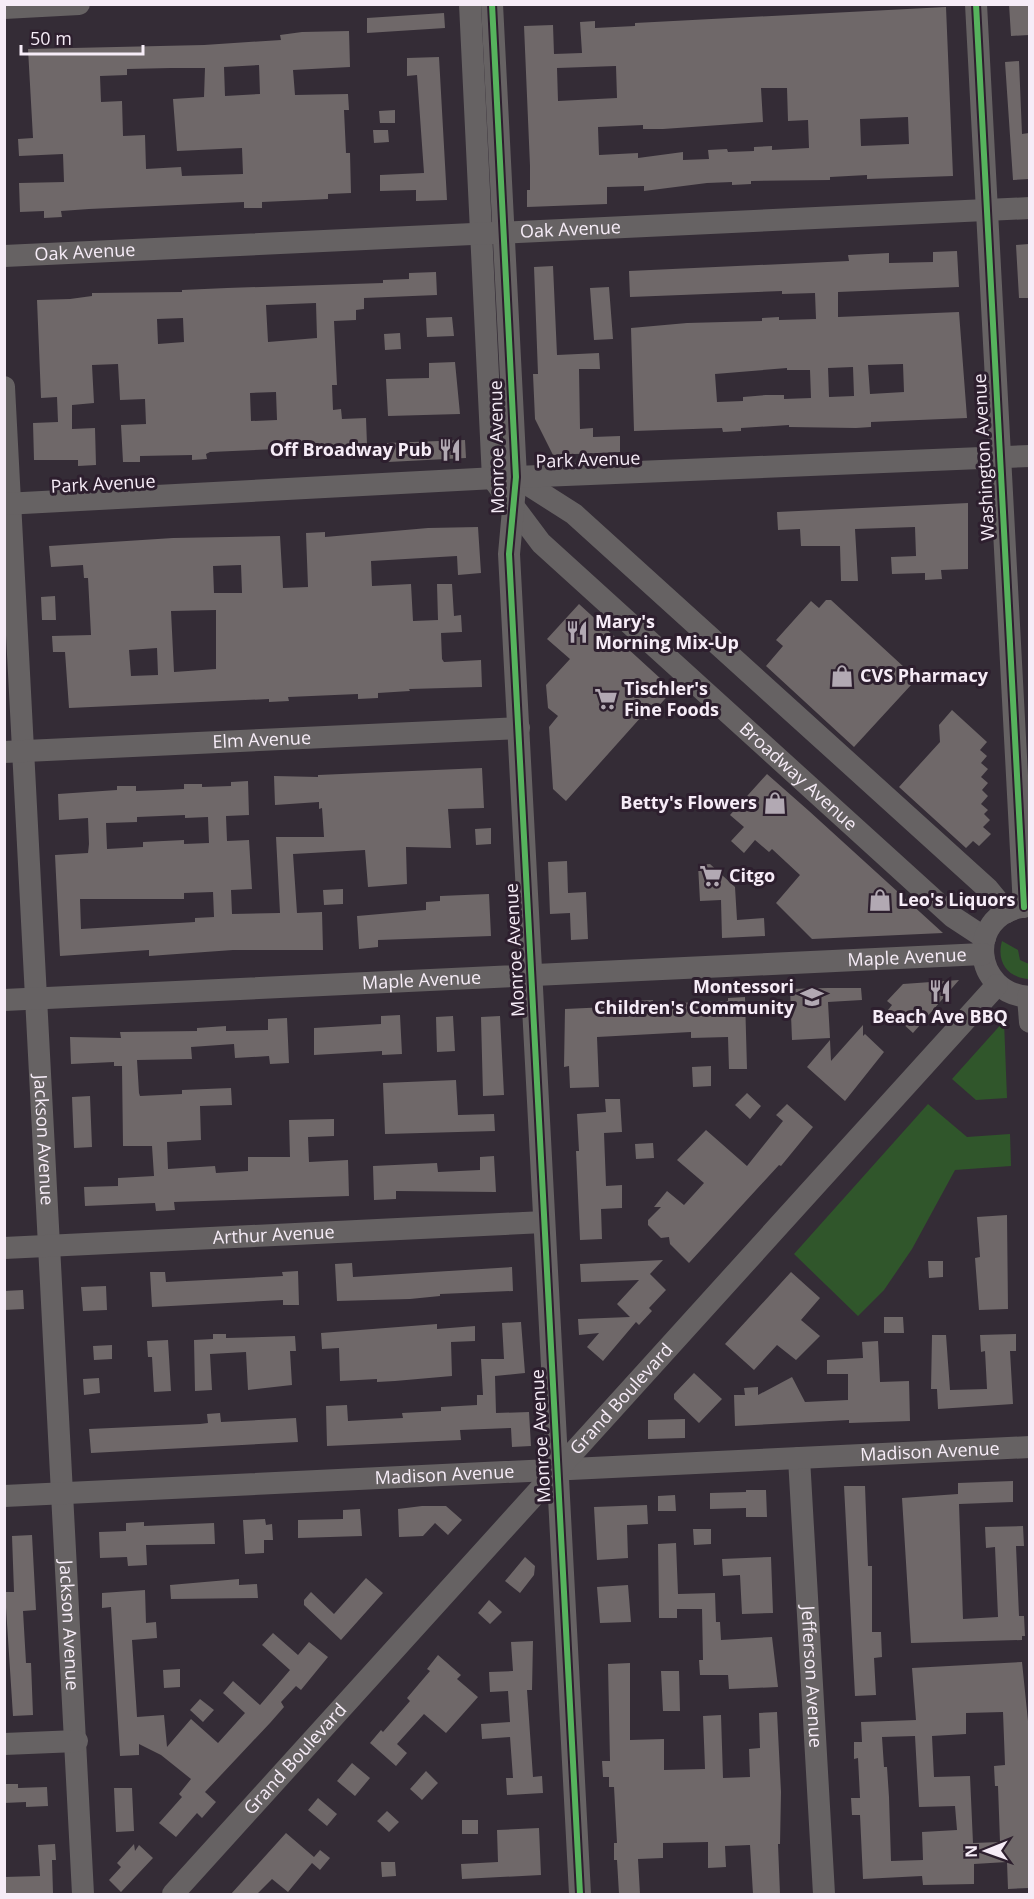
<svg xmlns="http://www.w3.org/2000/svg" width="1034" height="1899" font-family="'Open Sans',sans-serif">
  <style>
    .green { fill: #30562b }
    .building { fill: #6f6869; fill-rule: evenodd }
    .lines { fill: none; stroke-linecap: round; stroke-linejoin: round }
    .minor { stroke: #666263; stroke-width: 22 }
    .cycleway-casing { stroke: #2d1f2e; stroke-width: 10 }
    .cycleway { stroke: #56b35d; stroke-width: 6 }
    .labels { text-anchor: middle; stroke-width: 6; stroke-linejoin: round; paint-order: stroke }
    .street-label { font-size: 18px; fill: #f6ecf7; stroke: #2d1f2e }
    .poi-label { font-size: 18px; font-weight: bold; fill: #f6ecf7; stroke: #2d1f2e; text-anchor: start }
  </style>
  <rect width="100%" height="100%" fill="#342c36"/>
  <path class="green" d="M1002 941 1018 950 1020 960 1029 964V979C1008 978 996 962 1002 941Z
    M1004 1021 1007 1098 976 1100 952 1079Z
    M928 1104 967 1137 1010 1134 1011 1166 955 1170 912 1249 884 1290 858 1316 794 1254Z"/>
  <path class="building" d="M1009 4H1029V35L1011 36Z
    M946 7 953 176 867 179V175L830 177V180L751 181V184L732 185V182L707 183 644 191V186L607 187V204L527 207V190H530V166L524 26 553 25 554 54 582 53 580 22 595 21V28L635 26V23ZM616 66 617 98 558 101 557 68ZM761 88H787L788 121 808 120 809 148 772 150V146L754 147V151L728 152 727 149 708 150 709 159 683 160V152L638 158V153L599 155 598 127 643 125V129H663L763 122ZM908 117 909 144 861 146 860 119Z
    M444 13 445 28 367 33V18Z
    M349 31 350 67 293 70 295 95 348 94 349 110H344L346 153H350L351 193 328 194V199L262 202V208H244V202L89 209 61 211 62 217 44 218V211L20 212 19 183 64 182 63 154 19 156 18 139 33 138 28 49 204 45 281 40 280 35 302 32ZM259 65 260 94 225 96 224 67ZM171 68H205L204 97 173 99 177 151 242 148 243 174 182 176 181 167 146 169 145 135 123 136 122 101 101 102 100 76 127 75V69Z
    M439 57 447 200 416 201V190L380 191V175L424 173 417 75 407 76V58Z
    M1019 61 1022 134 1029 133V179L1013 180 1005 62Z
    M395 110V123H380L379 111Z
    M373 130H388L389 142 374 143Z
    M1029 244V298H1019L1016 245Z
    M957 251 959 287 838 292V317L959 312 967 418 871 422V427L856 428 789 427V425L741 428V431L723 432 722 428 634 431 631 328 687 323 762 321V318L779 317V320L816 319 815 293 782 294V291L630 297 629 271 849 261 848 255 889 253V263L933 262V252ZM903 364 904 392 870 394 868 365ZM853 367 854 396 829 397 828 368ZM787 368V370H810L811 398 784 399V395H766L743 397V401L717 402 715 374Z
    M553 266 557 355 599 353 600 369H579L580 429 593 428V437L620 436V452L553 455 535 419 533 374H538L534 267Z
    M436 272 437 295 364 298V309L356 310V320L334 321 337 385H332L333 410 341 409 342 419 366 418 367 445 210 452 206 454 207 459 192 460V455L140 456V462H123L121 425 146 424 145 399 120 400 118 364 92 365 94 403 72 405V429L95 428 96 465 78 466V460H34L33 423 58 422 57 397 41 398 37 300 70 299 92 296V293L182 292V290L227 288 383 283V280L409 279V273ZM316 303 317 338 268 342 266 305ZM183 318 184 342 158 344 157 319ZM276 392 277 420 251 421 250 393Z
    M609 287 613 339 594 340 590 288Z
    M452 317 454 336 427 337 426 318Z
    M400 333 401 349 385 350 384 334Z
    M455 362 460 414 388 416 386 379 429 378V363Z
    M465 440 466 458 388 462 387 443Z
    M968 503V569L941 570 942 579 925 580V573L892 574 891 557 916 556 915 527 855 529 858 581H841L840 546H801L800 529 778 530 777 512Z
    M478 527 481 573 458 575 457 556 371 561 372 586 411 584 413 621 438 620 437 584H452L454 616 461 615 462 632 441 633 442 659 444 662 481 660 482 687 409 689 410 691 378 693V698L358 699V694L288 697 289 701 269 702V699L69 708 65 652H53L52 636 91 635 88 578H84L83 565 51 567 49 546 173 538 280 536 283 588 308 587 306 533 325 532V537L428 528ZM241 565 242 593H214L213 566ZM216 610V669L174 672 171 611ZM157 648 158 675 131 676 129 650Z
    M55 596 56 620H42L41 597Z
    M826 600H831L905 668 911 685 854 747 766 666 783 646 776 640 811 601 819 608Z
    M579 604 673 690 646 720 642 716 566 801 553 789 549 727 558 716 548 708 546 685 570 659 547 639Z
    M952 710 987 742 980 750 987 756 981 763 988 769 981 777 988 783 982 790 988 796 981 804 988 810 984 814 990 820 983 827 991 834 979 846 973 841 966 848 899 787 940 742 939 725Z
    M482 768 484 808 448 809 451 848 406 847 407 884 368 887 365 850 293 854 297 913 322 912 323 950H233L149 956V950L60 956 55 855 88 853 89 844 88 818 59 820 58 794 117 790V786H136V791L163 790 184 789V784H202V787L231 786V782L248 781 249 815 226 816 227 841 249 840 252 889 231 890 232 914 280 913 276 837H324L322 808 319 809V802L275 805 274 776 318 777V775ZM185 815V818L208 817 209 843 184 844V840L143 842V847L107 849 106 823 137 822V817ZM213 892 214 917 195 918V922L81 929 80 899H184V893Z
    M767 774 809 811 943 933 812 939 776 903 800 875 772 849 769 852 755 840 744 853 731 841 744 827 730 815Z
    M491 828V844L476 845 475 829Z
    M567 861 568 893 586 892 588 939 571 940 570 913 550 914 548 862Z
    M710 864 735 887 737 920 764 918 765 936 722 938 721 900 700 901 698 865Z
    M343 889V904L324 905 323 890Z
    M489 894 491 936 378 940V947L359 949 357 916 426 910V902L440 901V896Z
    M959 980 913 1033 888 1010 892 1005 887 1001 903 984Z
    M827 988H861L862 1000 828 1002 830 1038 792 1040 790 989Z
    M745 997 747 1069H729L728 1037 691 1038V1032L597 1037 599 1087 570 1088 569 1066 564 1067 565 1009 608 1007V1002L653 1000V1004L728 1001V998Z
    M400 1015 402 1054 382 1055V1051L314 1055V1028L381 1024V1016Z
    M453 1016 455 1051 437 1052 436 1017Z
    M500 1016 504 1095 483 1096 481 1017Z
    M287 1018 289 1063 270 1064 269 1056 235 1058 234 1044 191 1047 192 1059 137 1060 139 1093 140 1096 182 1094V1090L231 1088 232 1105 200 1106 201 1140 167 1142 168 1169 215 1166 216 1173 248 1171V1157H290L289 1120 334 1119V1136L308 1137 309 1162 348 1160 349 1196 174 1202 175 1210 156 1211 155 1203 85 1206 84 1187 118 1186V1178L154 1176 152 1146H123L122 1066H114V1062L71 1064 70 1037 121 1038 120 1032 197 1031V1028L226 1026V1031L268 1030V1019Z
    M863 1025V1036L865 1034 884 1052 845 1101 807 1067 830 1040 831 1061Z
    M711 1066V1086L693 1087 692 1067Z
    M456 1080 458 1115 494 1114 495 1131 385 1134 383 1083Z
    M747 1093 761 1106 750 1119 735 1105Z
    M90 1096 92 1147 74 1148 72 1097Z
    M605 1099H620L622 1132 604 1133 606 1186 622 1185V1208L601 1209 602 1239 580 1240 576 1151H579L577 1114 606 1112Z
    M787 1104 813 1127 781 1166 779 1165 689 1263 670 1244 669 1237 661 1238 648 1225V1220L661 1207H654L667 1191 684 1205 704 1183 677 1160 706 1130 747 1166 783 1121 776 1115Z
    M653 1143 654 1158 636 1159 635 1144Z
    M494 1156 496 1192 396 1191V1199L374 1200 373 1166 437 1163 438 1172 480 1170V1157Z
    M1007 1215 1008 1309 979 1310 975 1258 980 1257 977 1217Z
    M663 1260 650 1274 666 1290 649 1308 652 1311 639 1325 636 1322 603 1361 587 1347 599 1333 579 1335 578 1319 630 1317 617 1304 639 1280 581 1282 580 1264Z
    M928 1261H943V1277L929 1278Z
    M352 1263 353 1277 512 1267 513 1291 440 1294V1296L410 1299 337 1301 335 1264Z
    M298 1271 299 1305H283V1300L152 1307 150 1272H165L166 1282 283 1276 282 1272Z
    M791 1272 820 1298 801 1320 820 1336 796 1360 777 1345 754 1370 725 1344Z
    M106 1286 107 1310 83 1311 81 1287Z
    M23 1290 24 1309 4 1310V1291Z
    M884 1317H903L904 1333H884Z
    M521 1322 525 1373 495 1376 496 1413 529 1412 531 1446 512 1447 511 1428 460 1430 461 1440 327 1446 326 1406 347 1405 348 1421 403 1418 402 1413 441 1411V1407L477 1405V1395H483L481 1359H504L502 1323Z
    M437 1324V1329L475 1326V1341L451 1342 452 1376 395 1381 377 1382V1379L340 1381 339 1348 322 1349 321 1333Z
    M213 1334H226V1338L295 1336 296 1351H290L292 1385 248 1390 246 1352 210 1354 212 1390 195 1391 194 1340 213 1339Z
    M1016 1334V1351H1010L1013 1404 938 1409 937 1389H931L932 1335H946L950 1390 987 1389 985 1351 981 1352 980 1335Z
    M168 1340 171 1391 154 1392 152 1357H148L147 1341Z
    M878 1341 880 1382 909 1381 910 1421 849 1423V1420L735 1426 734 1395H745L744 1388 758 1387V1395L792 1377 805 1402 848 1400V1374H827V1360L863 1358 862 1342Z
    M112 1345V1359L94 1360 93 1346Z
    M694 1373 722 1399 699 1423 674 1399V1394Z
    M99 1378 100 1393 84 1395 83 1379Z
    M220 1413 221 1422 296 1418 298 1442 91 1453 89 1429 200 1424 208 1423 207 1414Z
    M685 1419V1438L648 1439V1420Z
    M1013 1481V1502L959 1504 963 1619 998 1617 995 1547 986 1548 985 1527 1023 1526 1024 1546H1016L1019 1616H1024L1025 1636H1022V1640L911 1643 902 1498 958 1494V1483Z
    M844 1486H865L868 1566H872V1632H881L882 1657 874 1658 876 1695 855 1696Z
    M746 1490H766L767 1517H746V1508L710 1509V1493L746 1492Z
    M675 1495 676 1511H658V1496Z
    M647 1505 648 1524 627 1525 628 1558 597 1560 594 1507Z
    M422 1506H446L462 1520 448 1535 435 1523 423 1536 399 1537 398 1509Z
    M360 1509 362 1536 298 1538V1520L343 1519V1510Z
    M265 1519 266 1525 272 1524 273 1540H264V1553L245 1554 243 1520Z
    M144 1522V1526L214 1523 215 1544 146 1545 147 1565 128 1566 127 1557 100 1558 99 1532 126 1531V1523Z
    M693 1529H711V1544L694 1545Z
    M32 1535 36 1610 23 1611 26 1663H31L33 1715 13 1716 5 1592H14L12 1536Z
    M676 1543 678 1594 715 1593 716 1622H720L721 1640 772 1637 778 1687 729 1689 728 1675H700L699 1660H703L702 1609H677V1618H659L658 1544Z
    M525 1557 535 1566 534 1575 520 1593 505 1581Z
    M771 1557 773 1613 742 1614 740 1575 723 1576 722 1559Z
    M366 1578 383 1593 341 1640 304 1605V1600L311 1592 334 1614Z
    M239 1579V1585L257 1584 258 1598 171 1599 170 1585Z
    M628 1585 631 1622 600 1623 597 1587Z
    M145 1590 146 1623 156 1622 157 1638 132 1640 137 1717 164 1715 167 1747 191 1719 218 1743 245 1713 223 1693 233 1681 260 1705 290 1670 262 1645 273 1633 298 1655 309 1642 328 1657 301 1690 296 1686 281 1702 284 1707 270 1723 205 1792 216 1802 202 1818 197 1813 176 1837 159 1823 182 1797 179 1794 191 1779 161 1755 139 1744V1755L120 1756 111 1607 102 1608V1593Z
    M489 1600 502 1612 490 1624 478 1613Z
    M533 1641 532 1690H527L533 1777 542 1776 543 1793 507 1795 506 1778H513L510 1737 482 1739 481 1724 510 1722 508 1691 490 1692 489 1672 513 1671 511 1642Z
    M438 1655 461 1675 457 1679 478 1697 446 1733 424 1714 397 1744 407 1753 396 1766 370 1743 381 1730 383 1732 410 1701 407 1698 430 1671 427 1669Z
    M1022 1662 1029 1731V1888L1008 1889 1007 1862 974 1864V1884L923 1885 922 1876 863 1879 860 1815H852L851 1798H860L858 1758 854 1759V1742H862L861 1722 916 1720 912 1668ZM1003 1712 1005 1765 994 1766 995 1786H998L1000 1842 973 1843 970 1776 934 1777 932 1736 966 1734V1713ZM915 1736 919 1807 955 1806 957 1830 922 1832 923 1860 891 1861 889 1797 887 1767H884L882 1737Z
    M630 1663V1740L664 1739V1770L705 1769 703 1716 721 1715 723 1778 750 1777 749 1749 760 1748 759 1713 777 1712 781 1792 780 1844H778L780 1894H753L750 1845 725 1846 726 1867 708 1868V1842L663 1843V1858L638 1859 640 1894H619L617 1860H614V1843H617L614 1787H609V1777H603L602 1761H610L608 1664Z
    M180 1669V1687L164 1688 163 1670Z
    M661 1671H679L680 1711H663Z
    M200 1699 214 1710 203 1722 190 1710Z
    M352 1763 370 1778 355 1796 337 1781Z
    M426 1771 438 1783 422 1800 410 1789Z
    M4 1784H18V1788L47 1787 48 1806 26 1807V1802L4 1803Z
    M114 1788H132L134 1831 116 1832Z
    M318 1798 337 1814 327 1826 308 1810Z
    M387 1811 399 1822 389 1832 377 1821Z
    M462 1820H478V1834H462Z
    M539 1828 541 1875 462 1879 461 1864 498 1862 497 1830Z
    M286 1833 314 1857 320 1850 330 1858 320 1870 312 1863 288 1892 272 1879 257 1894H231Z
    M55 1844 56 1860H52L53 1893 5 1894 4 1877 40 1876 38 1845Z
    M134 1844 135 1851 139 1845 153 1858 121 1892 109 1880 121 1867 117 1863Z
    M381 1862H395L396 1876 382 1877Z"/>
  <g class="lines">
    <g class="minor">
      <path id="s1" d="M470 4 493 479 541 543 953 917 985 938"/>
      <path d="M492 4 516 477 509 554 580 1894"/>
      <path d="M976 4 1024 907"/>
      <path d="M4 8 79 4"/>
      <path id="s2" d="M4 256 1030 208"/>
      <path id="s3" d="M4 387 83 1894"/>
      <path d="M516 477 574 514 988 889 1007 912"/>
      <path d="M4 504 516 477 1030 456"/>
      <path id="s4" d="M4 752 519 728"/>
      <path d="M1022 907C966 916 972 994 1030 997"/>
      <path d="M1028 997 1030 1022"/>
      <path id="s5" d="M4 1000 983 954"/>
      <path id="s6" d="M4 1248 544 1222"/>
      <path id="s7" d="M799 1458 824 1894"/>
      <path id="s8" d="M4 1496 1030 1447"/>
      <path d="M4 1744 77 1741"/>
      <path id="s9" d="M173 1894 997 985"/>
    </g>
    <g class="cycleway-casing">
      <path id="cycleway" d="M492 4 516 477 509 554 580 1894
        M976 4 1024 907"/>
    </g>
    <use href="#cycleway" class="cycleway"/>
  </g>
  <defs>
    <g id="restaurant-bare" transform="scale(1.8)"><path d="M-5-6h1v4h1v-4h1v4h1v-4h1v5L-1.5 .5V6h-2V.5L-5-1ZM5-6V6H3V1.5H1.5Q1.5-4 5-6Z" fill="#b2a9b3" stroke="#2d1f2e" stroke-width="2.5" paint-order="stroke"/></g>
    <g id="shop-bare" transform="scale(1.8)"><path d="M-5-2.5h2.3a2.7 3.5 0 0 1 5.4 0H5L5.5 6h-11ZM-1.5-2.5h3a1.5 2.3 0 0 0-3 0Z" fill="#b2a9b3" stroke="#2d1f2e" stroke-width="2.5" paint-order="stroke"/></g>
    <g id="supermarket-bare" transform="scale(1.8)"><path d="M-6-5.5h2.5l.6 2H6L4.5 2H-2.5L-4.4-4H-6ZM-1.5 3.2a1.3 1.3 0 1 0 .1 0ZM3 3.2a1.3 1.3 0 1 0 .1 0Z" fill="#b2a9b3" stroke="#2d1f2e" stroke-width="2.5" paint-order="stroke"/></g>
    <g id="school-bare" transform="scale(1.8)"><path d="M0-5L7-2L0 1L-7-2ZM-4 1L0 2.5L4 1V4Q0 6-4 4Z" fill="#b2a9b3" stroke="#2d1f2e" stroke-width="2.5" paint-order="stroke"/></g>
  </defs>
  <g fill-rule="evenodd">
    <use href="#restaurant-bare" x="450" y="450"/>
    <use href="#restaurant-bare" x="577" y="632"/>
    <use href="#shop-bare" x="842" y="676"/>
    <use href="#supermarket-bare" x="606" y="699"/>
    <use href="#shop-bare" x="775" y="803"/>
    <use href="#supermarket-bare" x="711" y="876"/>
    <use href="#shop-bare" x="880" y="900"/>
    <use href="#restaurant-bare" x="940" y="991"/>
    <use href="#school-bare" x="812" y="997"/>
  </g>
  <g class="labels">
    <g class="street-label">
      <text dy="6" stroke="none"><textPath href="#s2" startOffset="567">Oak Avenue</textPath></text>
      <text dy="6" stroke="none"><textPath href="#s2" startOffset="81">Oak Avenue</textPath></text>
      <text transform="translate(497 447) rotate(-91)" y="6">Monroe Avenue</text>
      <text transform="translate(984 457) rotate(-93)" y="6">Washington Avenue</text>
      <text transform="translate(588 460) rotate(-2)" y="6">Park Avenue</text>
      <text transform="translate(103 484) rotate(-3)" y="6">Park Avenue</text>
      <text dy="6" stroke="none"><textPath href="#s4" startOffset="258">Elm Avenue</textPath></text>
      <text dy="6" stroke="none"><textPath href="#s1" startOffset="903">Broadway Avenue</textPath></text>
      <text transform="translate(515 950) rotate(-93)" y="6">Monroe Avenue</text>
      <text dy="6" stroke="none"><textPath href="#s5" startOffset="904">Maple Avenue</textPath></text>
      <text dy="6" stroke="none"><textPath href="#s5" startOffset="418">Maple Avenue</textPath></text>
      <text dy="6" stroke="none"><textPath href="#s3" startOffset="754">Jackson Avenue</textPath></text>
      <text dy="6" stroke="none"><textPath href="#s6" startOffset="270">Arthur Avenue</textPath></text>
      <text dy="6" stroke="none"><textPath href="#s9" startOffset="668">Grand Boulevard</textPath></text>
      <text transform="translate(541 1436) rotate(-93)" y="6">Monroe Avenue</text>
      <text dy="6" stroke="none"><textPath href="#s8" startOffset="927">Madison Avenue</textPath></text>
      <text dy="6" stroke="none"><textPath href="#s8" startOffset="441">Madison Avenue</textPath></text>
      <text dy="6" stroke="none"><textPath href="#s3" startOffset="1240">Jackson Avenue</textPath></text>
      <text dy="6" stroke="none"><textPath href="#s7" startOffset="219">Jefferson Avenue</textPath></text>
      <text dy="6" stroke="none"><textPath href="#s9" startOffset="182">Grand Boulevard</textPath></text>
    </g>
    <g class="poi-label">
      <text x="432" y="456" text-anchor="end">Off Broadway Pub</text>
      <text x="595" y="628">Mary's<tspan x="595" dy="21">Morning Mix-Up</tspan></text>
      <text x="860" y="682">CVS Pharmacy</text>
      <text x="624" y="695">Tischler's<tspan x="624" dy="21">Fine Foods</tspan></text>
      <text x="757" y="809" text-anchor="end">Betty's Flowers</text>
      <text x="729" y="882">Citgo</text>
      <text x="898" y="906">Leo's Liquors</text>
      <text x="794" y="993" text-anchor="end">Montessori<tspan x="794" dy="21">Children's Community</tspan></text>
      <text x="940" y="1023" text-anchor="middle">Beach Ave BBQ</text>
    </g>
  </g>
  <rect width="1034" height="1899" fill="none" stroke="#f6ecf7" stroke-width="12"/>
  <g transform="translate(986 1851) rotate(269)" stroke="#2d1f2e" stroke-width="4.5" paint-order="stroke">
  <path d="M0-4.5L10 22L0 15L-10 22Z" fill="#f6ecf7"/>
  <text y="-9" font-size="16" font-weight="bold" text-anchor="middle" fill="#f6ecf7">N</text>
  </g>
  <path d="M21 45v9h122v-9" fill="none" stroke="#f6ecf7" stroke-width="3"/>
  <text x="30" y="45" font-size="18" fill="#f6ecf7" stroke="#2d1f2e" stroke-width="4.5" paint-order="stroke">50 m</text>
</svg>
